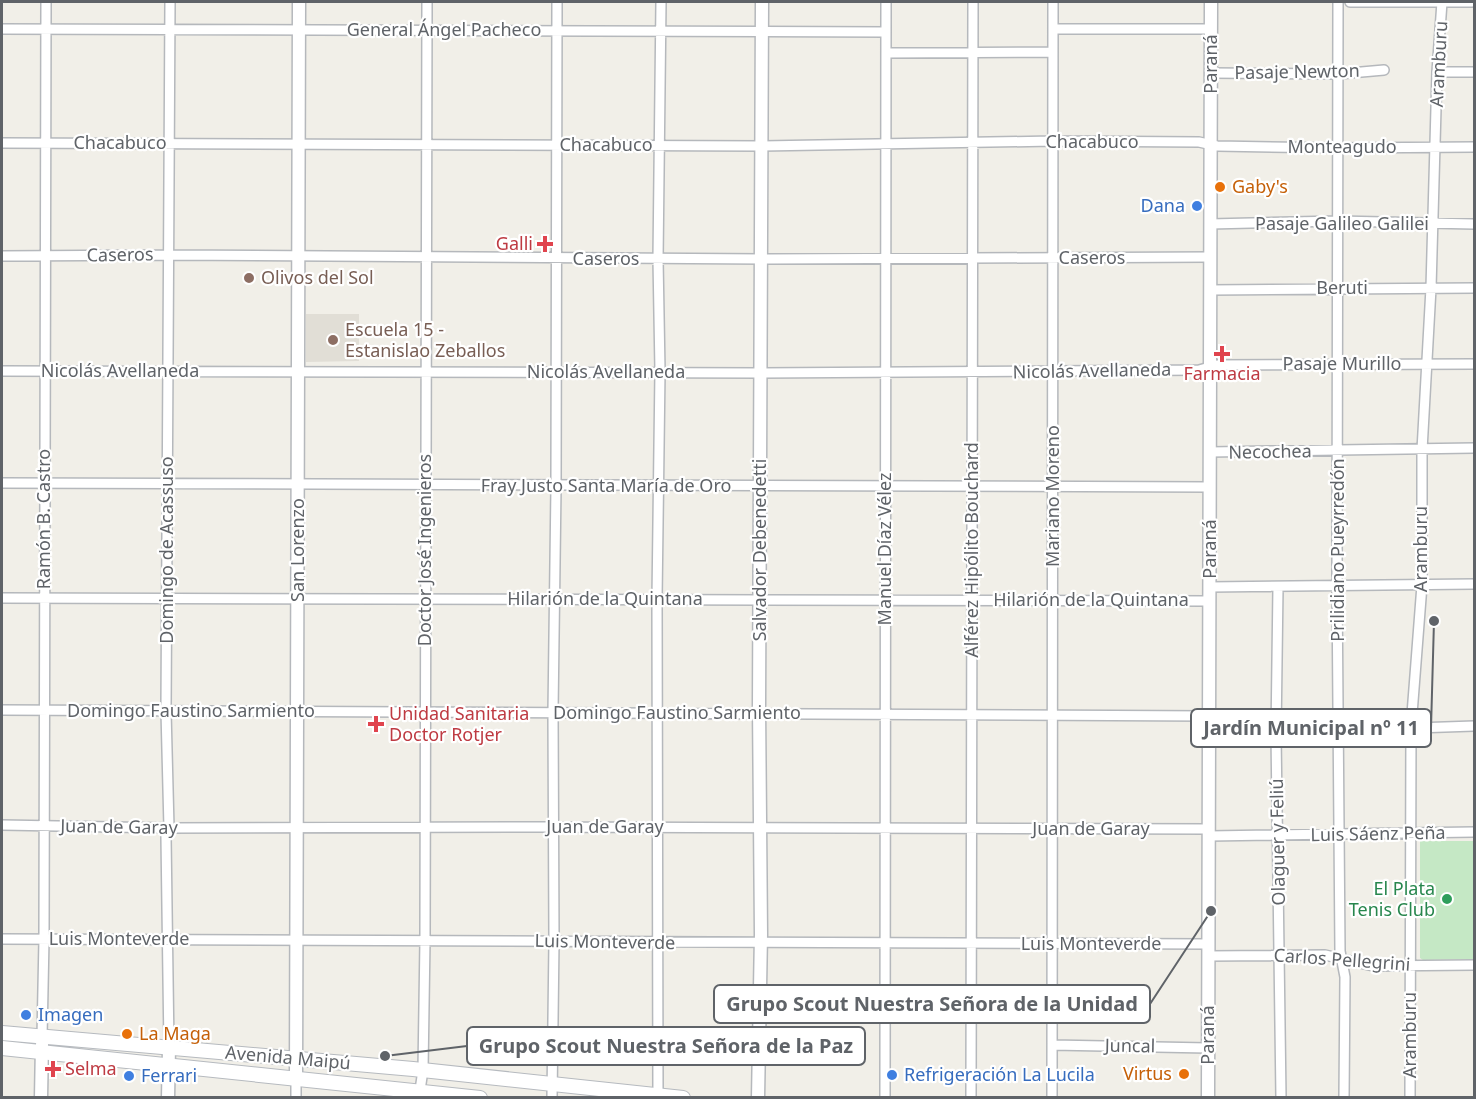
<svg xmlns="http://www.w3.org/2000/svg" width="1476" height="1099" font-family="'Noto Sans',sans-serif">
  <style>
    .education { fill: #e1ded6 }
    .green { fill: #c5e8c5 }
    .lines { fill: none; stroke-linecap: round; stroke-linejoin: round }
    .minor-casing { stroke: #b5b8bc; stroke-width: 12 }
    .tertiary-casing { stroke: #b5b8bc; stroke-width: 15 }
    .secondary-casing { stroke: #b6babf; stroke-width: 16 }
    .minor { stroke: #fff; stroke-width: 9 }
    .tertiary { stroke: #fff; stroke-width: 12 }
    .secondary { stroke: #fff; stroke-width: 14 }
    .food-dot { fill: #e8710a; stroke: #fff; stroke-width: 2 }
    .shop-dot { fill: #3f7fe0; stroke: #fff; stroke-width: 2 }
    .health-dot { fill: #e0444e; stroke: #fff; stroke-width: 2 }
    .education-dot { fill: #8d6e63; stroke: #fff; stroke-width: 2 }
    .leisure-dot { fill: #2e9e5b; stroke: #fff; stroke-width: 2 }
    .labels { text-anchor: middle; stroke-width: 4.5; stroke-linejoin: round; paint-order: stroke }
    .street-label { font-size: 18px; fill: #5f6368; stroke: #fff }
    .food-label { font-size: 18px; fill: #c56008; stroke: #fff; text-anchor: start }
    .shop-label { font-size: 18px; fill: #366cbe; stroke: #fff; text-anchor: start }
    .health-label { font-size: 18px; fill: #be3a42; stroke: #fff; text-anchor: start }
    .education-label { font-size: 18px; fill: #785e54; stroke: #fff; text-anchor: start }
    .leisure-label { font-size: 18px; fill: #27864d; stroke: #fff; text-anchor: end }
    .leader { fill: none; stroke: #5f6368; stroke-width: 2 }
    .callout-dot { fill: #5f6368; stroke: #fff; stroke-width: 2 }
    .callout { fill: #fff; stroke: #5f6368; stroke-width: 2 }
    .callout-label { font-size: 20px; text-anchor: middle; font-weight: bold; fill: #5f6368 }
  </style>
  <rect width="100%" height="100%" fill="#f1efe8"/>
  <path class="education" d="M306 314H359V361L306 362Z"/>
  <path class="green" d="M1420 841H1474V959L1423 960 1420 958Z"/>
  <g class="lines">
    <g class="minor-casing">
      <path id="minor" d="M1338 2 1337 586 1340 951 1345 977 1344 1098
        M1350 2H1472
        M2 29 886 32
        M1053 29H1211
        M886 53 1053 52
        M1437 72H1474
        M1211 73 1339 74 1384 70
        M2 143 762 146 1053 141 1199 142 1217 146 1338 148 1474 147
        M1210 224 1338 221 1474 224
        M2 256 168 255 769 259 1210 257
        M1210 290 1474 288
        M2 371 761 373 1199 370 1217 365 1474 364
        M1210 452 1474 448
        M2 483C404 485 807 488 1210 487
        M1210 587 1474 584
        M1278 587 1276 734 1281 1098
        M2 598 1209 601
        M2 710 1209 716
        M1209 735 1474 726
        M2 825 169 828 555 827 1209 829
        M1209 836 1474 832
        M2 939 1209 944
        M1209 956 1325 955 1373 966 1474 965
        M42 1037 44 939 46 2
        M1052 1045 1208 1048
        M169 1048 166 837 169 828 166 711 170 2
        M419 1097 423 1070 425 940 427 2
        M296 1098V1078
        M552 1098 554 941 553 712 556 487 557 2
        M658 1098 657 599 660 371 658 259 661 2
        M885 1098 886 2
        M971 1098 973 2
        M1052 1098 1053 2
        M1410 1098 1411 727 1422 585V450L1431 288 1437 72 1442 2"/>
    </g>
    <g class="tertiary-casing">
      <path id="tertiary" d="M296 1078 299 2
        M41 1098 42 1044
        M168 1098 169 1048
        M758 1098 761 934 759 706 762 2
        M1208 1098 1211 2"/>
    </g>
    <g class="secondary-casing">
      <path id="secondary" d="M2 1033 413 1069 683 1098
        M2 1048 480 1098"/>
    </g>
    <use href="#minor" class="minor"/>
    <use href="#tertiary" class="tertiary"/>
    <use href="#secondary" class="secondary"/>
  </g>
  <g class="food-dot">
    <circle cx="1220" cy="187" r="6"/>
    <circle cx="127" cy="1034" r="6"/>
    <circle cx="1184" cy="1074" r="6"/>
  </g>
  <g class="shop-dot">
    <circle cx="1197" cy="206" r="6"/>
    <circle cx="26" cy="1015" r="6"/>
    <circle cx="892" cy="1075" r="6"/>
    <circle cx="129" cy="1076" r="6"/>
  </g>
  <g class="health-dot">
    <path d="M542 235h6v6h6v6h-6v6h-6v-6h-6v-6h6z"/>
    <path d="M1219 345h6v6h6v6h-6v6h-6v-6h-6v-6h6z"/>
    <path d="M373 715h6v6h6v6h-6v6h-6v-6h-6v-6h6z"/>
    <path d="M50 1060h6v6h6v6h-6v6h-6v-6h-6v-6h6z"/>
  </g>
  <g class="education-dot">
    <circle cx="249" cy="278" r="6"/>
    <circle cx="333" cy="340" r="6"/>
  </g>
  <circle class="leisure-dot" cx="1447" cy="899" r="6"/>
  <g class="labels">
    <g class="street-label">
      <text x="444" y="36">General Ángel Pacheco</text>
      <text transform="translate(1211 64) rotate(-90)" y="6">Paraná</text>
      <text transform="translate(1439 64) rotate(-87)" y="6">Aramburu</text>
      <text transform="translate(1297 72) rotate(-1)" y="6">Pasaje Newton</text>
      <text x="1092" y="148">Chacabuco</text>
      <text x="120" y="149">Chacabuco</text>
      <text x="606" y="151">Chacabuco</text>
      <text x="1342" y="153">Monteagudo</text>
      <text x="1342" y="230">Pasaje Galileo Galilei</text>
      <text transform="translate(120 255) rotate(-1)" y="6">Caseros</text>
      <text x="1092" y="264">Caseros</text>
      <text x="606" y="265">Caseros</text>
      <text x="1342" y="294">Beruti</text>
      <text x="1342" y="370">Pasaje Murillo</text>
      <text x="120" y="377">Nicolás Avellaneda</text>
      <text transform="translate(1092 371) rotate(-1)" y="6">Nicolás Avellaneda</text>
      <text x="606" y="378">Nicolás Avellaneda</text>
      <text transform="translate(1270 452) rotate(-1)" y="6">Necochea</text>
      <text x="606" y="492">Fray Justo Santa María de Oro</text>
      <text transform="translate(1053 496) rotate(-90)" y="6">Mariano Moreno</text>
      <text transform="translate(44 519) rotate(-90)" y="6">Ramón B. Castro</text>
      <text transform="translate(885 549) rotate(-90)" y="6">Manuel Díaz Vélez</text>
      <text transform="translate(1210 549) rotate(-90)" y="6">Paraná</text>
      <text transform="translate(1421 549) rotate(-90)" y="6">Aramburu</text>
      <text transform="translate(167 550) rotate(-90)" y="6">Domingo de Acassuso</text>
      <text transform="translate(298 550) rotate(-90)" y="6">San Lorenzo</text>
      <text transform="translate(425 550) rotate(-90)" y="6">Doctor José Ingenieros</text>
      <text transform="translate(760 550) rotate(-90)" y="6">Salvador Debenedetti</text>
      <text transform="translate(972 550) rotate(-90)" y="6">Alférez Hipólito Bouchard</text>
      <text transform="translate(1338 550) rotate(-90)" y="6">Prilidiano Pueyrredón</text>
      <text x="605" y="605">Hilarión de la Quintana</text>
      <text x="1091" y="606">Hilarión de la Quintana</text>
      <text x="191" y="717">Domingo Faustino Sarmiento</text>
      <text x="677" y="719">Domingo Faustino Sarmiento</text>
      <text transform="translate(119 827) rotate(1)" y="6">Juan de Garay</text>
      <text x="605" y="833">Juan de Garay</text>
      <text x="1091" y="835">Juan de Garay</text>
      <text transform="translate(1378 834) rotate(-1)" y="6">Luis Sáenz Peña</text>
      <text transform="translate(1278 842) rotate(-91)" y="6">Olaguer y Feliú</text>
      <text x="119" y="945">Luis Monteverde</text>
      <text transform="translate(605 942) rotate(1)" y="6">Luis Monteverde</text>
      <text x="1091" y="950">Luis Monteverde</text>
      <text transform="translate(1342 960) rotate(4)" y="6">Carlos Pellegrini</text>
      <text transform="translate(1208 1035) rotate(-90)" y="6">Paraná</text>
      <text transform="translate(1410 1035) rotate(-90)" y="6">Aramburu</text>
      <text transform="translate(1130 1046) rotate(1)" y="6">Juncal</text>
      <text transform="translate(288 1058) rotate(5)" y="6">Avenida Maipú</text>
    </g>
    <g class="food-label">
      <text x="1232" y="193">Gaby's</text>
      <text x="139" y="1040">La Maga</text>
      <text x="1172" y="1080" text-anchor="end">Virtus</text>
    </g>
    <g class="shop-label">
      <text x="1185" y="212" text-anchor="end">Dana</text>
      <text x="38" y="1021">Imagen</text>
      <text x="904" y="1081">Refrigeración La Lucila</text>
      <text x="141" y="1082">Ferrari</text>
    </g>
    <g class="health-label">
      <text x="533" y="250" text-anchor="end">Galli</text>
      <text x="1222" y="380" text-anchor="middle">Farmacia</text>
      <text x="389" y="720">Unidad Sanitaria<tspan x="389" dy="21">Doctor Rotjer</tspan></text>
      <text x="65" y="1075">Selma</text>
    </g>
    <g class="education-label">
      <text x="261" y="284">Olivos del Sol</text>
      <text x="345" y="336">Escuela 15 -<tspan x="345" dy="21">Estanislao Zeballos</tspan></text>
    </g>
    <g class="leisure-label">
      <text x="1435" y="895">El Plata<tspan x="1435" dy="21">Tenis Club</tspan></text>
    </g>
  </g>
  <path class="leader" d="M1434 621L1431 728M1211 911L1150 1004M385 1056L467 1046"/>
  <g class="callout-dot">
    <circle cx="1434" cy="621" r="6"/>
    <circle cx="1211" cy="911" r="6"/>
    <circle cx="385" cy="1056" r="6"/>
  </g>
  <g class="callout">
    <rect x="1191" y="709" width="240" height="38" rx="6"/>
    <rect x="714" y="985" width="436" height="38" rx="6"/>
    <rect x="467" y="1027" width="398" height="38" rx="6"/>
  </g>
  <g class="callout-label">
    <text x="1311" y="735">Jardín Municipal nº 11</text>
    <text x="932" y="1011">Grupo Scout Nuestra Señora de la Unidad</text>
    <text x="666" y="1053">Grupo Scout Nuestra Señora de la Paz</text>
  </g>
  <rect width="1476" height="1099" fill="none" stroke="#5f6368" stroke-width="6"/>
</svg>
